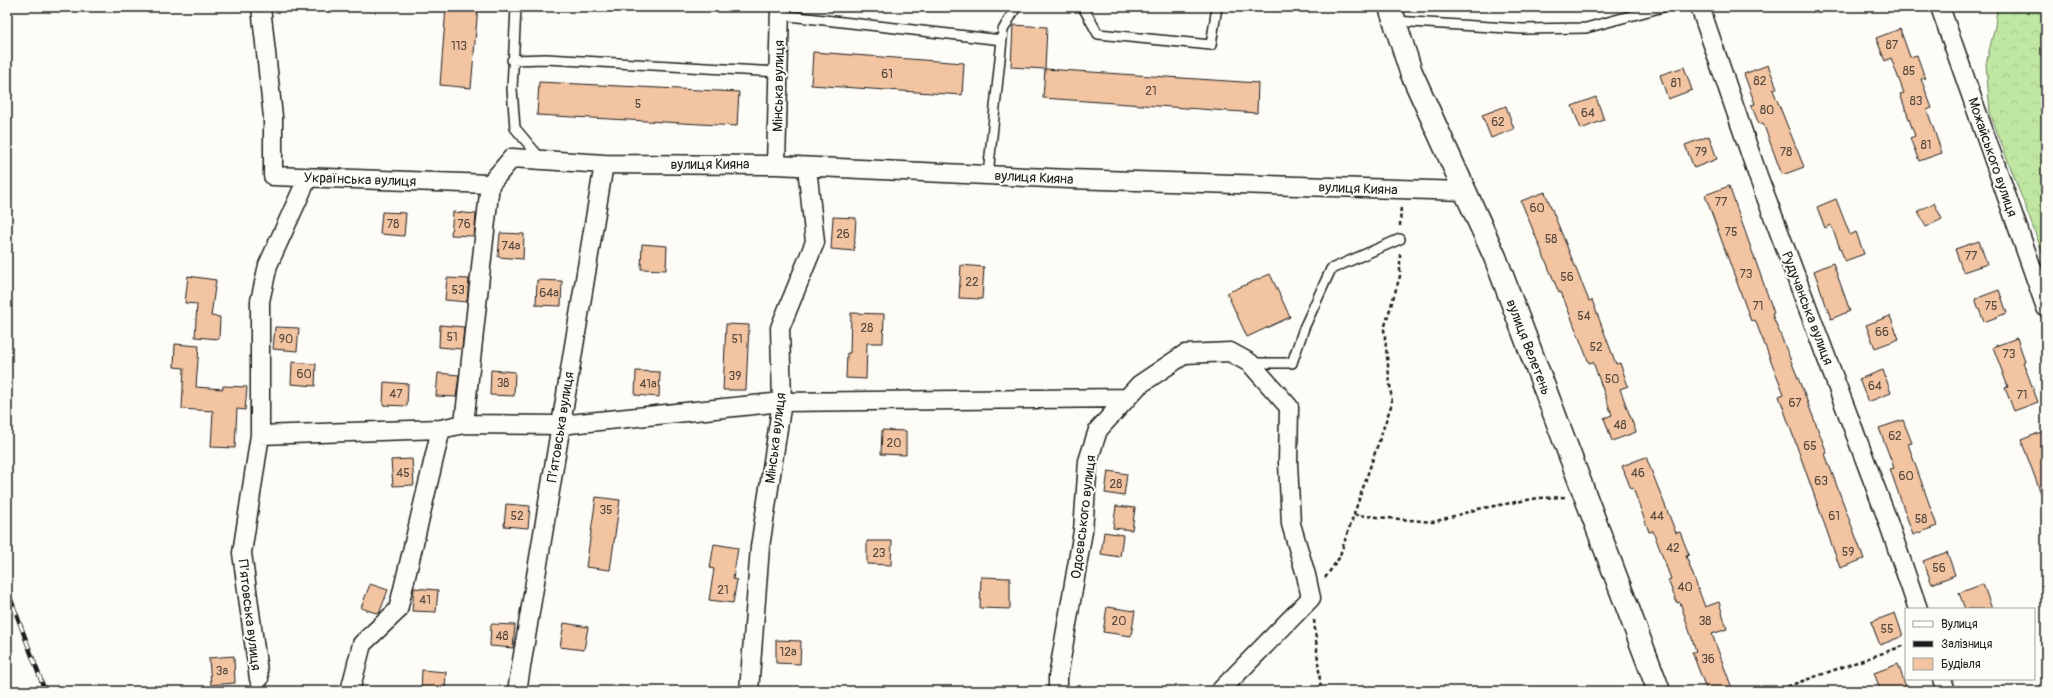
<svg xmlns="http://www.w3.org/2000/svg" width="2053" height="698" font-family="Pangolin,sans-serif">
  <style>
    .forest { fill: url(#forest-crowns); stroke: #6e825f }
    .building { fill: #f2c4a1; stroke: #1c1c1c }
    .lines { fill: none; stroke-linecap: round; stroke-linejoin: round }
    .service-casing { stroke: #1c1c1c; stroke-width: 12 }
    .minor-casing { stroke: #1c1c1c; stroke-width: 21 }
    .tertiary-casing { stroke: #1c1c1c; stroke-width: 25 }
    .path { stroke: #1c1c1c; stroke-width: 2.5; stroke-dasharray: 4 3; stroke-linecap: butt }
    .service { stroke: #fdfcf7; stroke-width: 9 }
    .minor { stroke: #fdfcf7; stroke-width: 18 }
    .tertiary { stroke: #fdfcf7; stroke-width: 22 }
    .rail-casing { stroke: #1c1c1c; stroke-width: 4.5 }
    .rail { stroke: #fdfcf7; stroke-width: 3; stroke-dasharray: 9; stroke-linecap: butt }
    .labels { text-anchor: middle; stroke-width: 4; stroke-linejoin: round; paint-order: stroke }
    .number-label { font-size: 12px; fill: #52463d }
    .street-label { font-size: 14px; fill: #1c1c1c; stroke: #fdfcf7 }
  </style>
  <defs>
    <pattern id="forest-crowns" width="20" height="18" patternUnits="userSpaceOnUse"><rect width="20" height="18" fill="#bfe7a2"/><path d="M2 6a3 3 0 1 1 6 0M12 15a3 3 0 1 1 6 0" fill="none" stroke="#a4c68b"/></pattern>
  </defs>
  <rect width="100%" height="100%" fill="#fdfcf7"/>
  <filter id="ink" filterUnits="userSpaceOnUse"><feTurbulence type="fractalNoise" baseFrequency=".025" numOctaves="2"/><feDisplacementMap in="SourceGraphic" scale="8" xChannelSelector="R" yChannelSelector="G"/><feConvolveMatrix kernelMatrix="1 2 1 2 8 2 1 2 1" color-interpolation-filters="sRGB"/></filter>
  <g filter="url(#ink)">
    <path class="forest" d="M1997 7H2046V262L1990 113 1986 64 1995 26Z"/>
    <path class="building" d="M446 7H478L471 88 440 85Z
      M1013 25 1047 27 1045 69 1011 67Z
      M1900 29 1910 57 1917 55 1925 78 1921 79 1932 108 1927 110 1942 153 1919 161 1910 138 1915 136 1900 94 1904 93 1891 58 1885 61 1876 38Z
      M813 52 964 63 962 95 811 85Z
      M1768 65 1777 88 1773 90 1804 167 1782 175 1763 123 1759 124 1751 105 1755 104 1744 74Z
      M1684 67 1692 90 1668 99 1660 75Z
      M1045 69 1258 83 1257 113 1043 98Z
      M539 82 739 92 737 126 537 115Z
      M1596 97 1604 120 1581 129 1572 106Z
      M1506 106 1514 129 1491 138 1482 115Z
      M1709 136 1717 159 1694 168 1685 145Z
      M1729 186 1774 313 1772 314 1802 388 1827 453 1825 454 1864 559 1840 568 1779 396 1784 394 1755 320 1751 321 1705 195Z
      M1545 192 1589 301 1592 300 1616 364 1620 363 1628 386 1620 389 1636 432 1612 441 1604 418 1612 415 1593 362 1589 363 1561 292 1559 293 1521 201Z
      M1836 199 1850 235 1856 232 1864 254 1845 261 1831 225 1825 228 1817 207Z
      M1934 203 1942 219 1926 227 1918 211Z
      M382 212 406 213 404 236 380 234Z
      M453 212 476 214 474 236 451 235Z
      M833 217 856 218 854 251 831 249Z
      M500 233 524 234 523 259 498 257Z
      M1979 241 1987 264 1963 272 1955 249Z
      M642 244 667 246 666 270 641 269Z
      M1833 263 1850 311 1831 319 1814 271Z
      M961 265 984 267 982 299 959 298Z
      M1270 274 1290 317 1247 337 1227 293Z
      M188 276 216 280 211 316 220 317 219 339 195 337 197 304 185 303Z
      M447 278 469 279 467 302 445 300Z
      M537 280 562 281 561 306 536 305Z
      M1999 290 2007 313 1984 322 1975 299Z
      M851 313 884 314 883 343H867L866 379 846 378 847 353H850Z
      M1890 316 1899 339 1875 348 1866 325Z
      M726 324 749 325 746 390H723Z
      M440 325 464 327 462 349 439 347Z
      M275 327 299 328 297 351 273 349Z
      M2017 338 2025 361 2023 362 2038 402 2014 411 2005 388 2008 387 1993 347Z
      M175 344 199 346 196 387 223 389V386L247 387 245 410 237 409 235 448 211 447 213 411 182 409 184 368 174 367Z
      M292 362 316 364 315 386 291 384Z
      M491 370 515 372 514 396 490 395Z
      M1883 370 1891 393 1868 402 1859 379Z
      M636 371 660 372 659 397 635 395Z
      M438 373 459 375 456 397 436 396Z
      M384 382 408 384 407 406 383 405Z
      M1903 420 1912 443 1908 444 1937 526 1913 535 1890 469 1894 468 1879 428Z
      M882 430 906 431V455L881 454Z
      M2046 430V504H2045L2021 440Z
      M1646 457 1676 533 1680 532 1689 555 1686 556 1705 607 1719 602 1727 629 1712 634 1733 691H1707L1692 652 1696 651 1680 602 1677 603 1668 580 1671 579 1653 531 1649 532 1633 488 1631 489 1622 466Z
      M412 459 414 485 393 486 391 460Z
      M1108 471 1127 474 1124 496 1105 493Z
      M596 497 620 500 610 570 586 567Z
      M506 504 530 506 528 528 504 526Z
      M1116 506 1135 508 1132 530 1113 528Z
      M1104 532 1123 535 1120 557 1101 554Z
      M867 541H892L891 565 867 564Z
      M714 544 738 548 733 579 737 580 733 603 709 600 714 569 710 568Z
      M1947 552 1955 575 1932 584 1923 561Z
      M981 577 1010 578V609L980 608Z
      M370 584 388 590 379 614 361 608Z
      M1983 584 1992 609H1965L1959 593Z
      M414 588 438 590 436 612 412 611Z
      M1107 607 1135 611 1131 636 1103 632Z
      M1895 613 1903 636 1880 645 1871 622Z
      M564 623 588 627 584 650 560 647Z
      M491 624 515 625 513 648 490 646Z
      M776 640 801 641 800 664 776 663Z
      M234 656 235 683 211 685 209 658Z
      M1898 664 1906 687 1895 691H1881L1874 673Z
      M422 670 446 672 445 691H421Z"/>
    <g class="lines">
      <g class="service-casing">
        <path id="service" d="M516 7 512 89 515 128 541 159
          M1083 7 1098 34 1211 45 1217 7
          M780 15 1002 40
          M1395 21 1523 29 1586 28 1663 7
          M512 60 546 59 779 72
          M988 175 1003 30 1016 7
          M1250 363H1292L1304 328 1331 269 1400 239"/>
      </g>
      <g class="minor-casing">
        <path id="minor" d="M261 7 273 117V176L490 184 512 158 604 164 776 165 1069 179 1464 191
          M1700 7 1758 176 1885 513 1918 609
          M1940 7 2046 308
          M776 165 780 7
          M464 424 490 184
          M260 435 441 429 464 424 560 425 782 402 1127 398
          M259 679 242 553 260 435V301L268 265 308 177
          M1942 679 1946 691
          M350 691 362 644 398 610 441 429
          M517 691 604 164
          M749 691 760 547 782 402 780 328 815 242 807 167
          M1058 691V677L1083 531 1088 461 1098 430 1139 385 1185 354 1230 352 1250 363 1289 407 1288 463 1291 524 1306 575 1311 598 1220 691"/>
      </g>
      <g class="tertiary-casing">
        <path id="tertiary" d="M1390 7 1411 72 1495 257 1659 691"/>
      </g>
      <path class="path" d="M1400 226 1401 205
        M1354 515 1433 522 1478 509 1538 498 1566 497
        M1325 578 1339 558 1392 403 1384 329 1400 276V251
        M1314 620 1321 691
        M1774 691 1906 645"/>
      <use href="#service" class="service"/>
      <use href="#minor" class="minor"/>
      <use href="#tertiary" class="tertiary"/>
      <g class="rail-casing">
        <path id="rail" d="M7 589 45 691"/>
      </g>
      <use href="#rail" class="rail"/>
    </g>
  </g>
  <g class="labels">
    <g class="number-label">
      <text x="1892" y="49">87</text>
      <text x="459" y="50">113</text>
      <text x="1909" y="75">85</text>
      <text x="887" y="78">61</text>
      <text x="1760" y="85">82</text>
      <text x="1676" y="87">81</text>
      <text x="1151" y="95">21</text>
      <text x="1916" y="105">83</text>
      <text x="638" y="108">5</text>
      <text x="1767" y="114">80</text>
      <text x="1588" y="117">64</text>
      <text x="1498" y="126">62</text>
      <text x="1926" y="149">81</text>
      <text x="1701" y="156">79</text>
      <text x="1786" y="156">78</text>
      <text x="1721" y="206">77</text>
      <text x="1537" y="212">60</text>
      <text x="393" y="228">78</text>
      <text x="464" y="228">76</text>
      <text x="1731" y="236">75</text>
      <text x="843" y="238">26</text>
      <text x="1551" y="243">58</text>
      <text x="511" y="250">74а</text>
      <text x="1971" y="260">77</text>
      <text x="1746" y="278">73</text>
      <text x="1567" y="281">56</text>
      <text x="972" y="286">22</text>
      <text x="458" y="294">53</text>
      <text x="549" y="297">64а</text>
      <text x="1758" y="310">71</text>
      <text x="1991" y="310">75</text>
      <text x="1584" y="320">54</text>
      <text x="867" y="332">28</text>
      <text x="1882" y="336">66</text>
      <text x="452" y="341">51</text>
      <text x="286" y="343">90</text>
      <text x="737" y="343">51</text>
      <text x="1596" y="351">52</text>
      <text x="2009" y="358">73</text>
      <text x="304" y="378">60</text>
      <text x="735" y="380">39</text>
      <text x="1612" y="383">50</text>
      <text x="503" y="387">38</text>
      <text x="648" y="388">41а</text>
      <text x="1875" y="390">64</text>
      <text x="396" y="398">47</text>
      <text x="2022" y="399">71</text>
      <text x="1795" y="407">67</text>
      <text x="1620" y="429">48</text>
      <text x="1895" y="440">62</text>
      <text x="894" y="447">20</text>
      <text x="1810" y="450">65</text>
      <text x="403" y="477">45</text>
      <text x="1638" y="477">46</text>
      <text x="1906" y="480">60</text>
      <text x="1821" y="485">63</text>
      <text x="1116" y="488">28</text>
      <text x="606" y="514">35</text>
      <text x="517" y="520">52</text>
      <text x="1657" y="520">44</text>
      <text x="1834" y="520">61</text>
      <text x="1921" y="523">58</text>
      <text x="1673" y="552">42</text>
      <text x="1848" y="556">59</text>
      <text x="879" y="557">23</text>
      <text x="1939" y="572">56</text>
      <text x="1685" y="591">40</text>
      <text x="723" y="594">21</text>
      <text x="425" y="604">41</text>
      <text x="1119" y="625">20</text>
      <text x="1705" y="625">38</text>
      <text x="1887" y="633">55</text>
      <text x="502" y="640">48</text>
      <text x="788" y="656">12а</text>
      <text x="1708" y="663">36</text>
      <text x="222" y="675">3а</text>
    </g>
    <g class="street-label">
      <text transform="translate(778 86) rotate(-89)" y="5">Мінська вулиця</text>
      <text transform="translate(1993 157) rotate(71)" y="5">Можайського вулиця</text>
      <text x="710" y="169">вулиця Кияна</text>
      <text transform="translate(1034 177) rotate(3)" y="5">вулиця Кияна</text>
      <text transform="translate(360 179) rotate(2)" y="5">Українська вулиця</text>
      <text transform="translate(1358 188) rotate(2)" y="5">вулиця Кияна</text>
      <text transform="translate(1808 308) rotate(69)" y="5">Рудучанська вулиця</text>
      <text transform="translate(1529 347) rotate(69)" y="5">вулиця Велетень</text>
      <text transform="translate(560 427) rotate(-81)" y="5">П’ятовська вулиця</text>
      <text transform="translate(775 438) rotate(-83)" y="5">Мінська вулиця</text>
      <text transform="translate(1083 517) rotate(-83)" y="5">Одоєвського вулиця</text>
      <text transform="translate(250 615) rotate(83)" y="5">П’ятовська вулиця</text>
    </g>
  </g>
  <rect width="2053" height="698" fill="none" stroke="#fdfcf7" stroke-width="24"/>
  <rect x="12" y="12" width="2029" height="674" fill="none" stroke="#1c1c1c" stroke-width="1.5" filter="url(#ink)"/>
  <rect x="1905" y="608" width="130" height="72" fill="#fdfcf7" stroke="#a3a29f"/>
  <rect x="1913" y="621" width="20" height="6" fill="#fdfcf7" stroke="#a3a29f"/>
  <text x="1941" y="628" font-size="12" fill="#1c1c1c">Вулиця</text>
  <rect x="1913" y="641" width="20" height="6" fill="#1c1c1c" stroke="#a3a29f"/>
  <text x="1941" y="648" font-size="12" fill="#1c1c1c">Залізниця</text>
  <rect x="1913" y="658" width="20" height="12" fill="#f2c4a1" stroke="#a3a29f"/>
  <text x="1941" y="668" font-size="12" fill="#1c1c1c">Будівля</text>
</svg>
